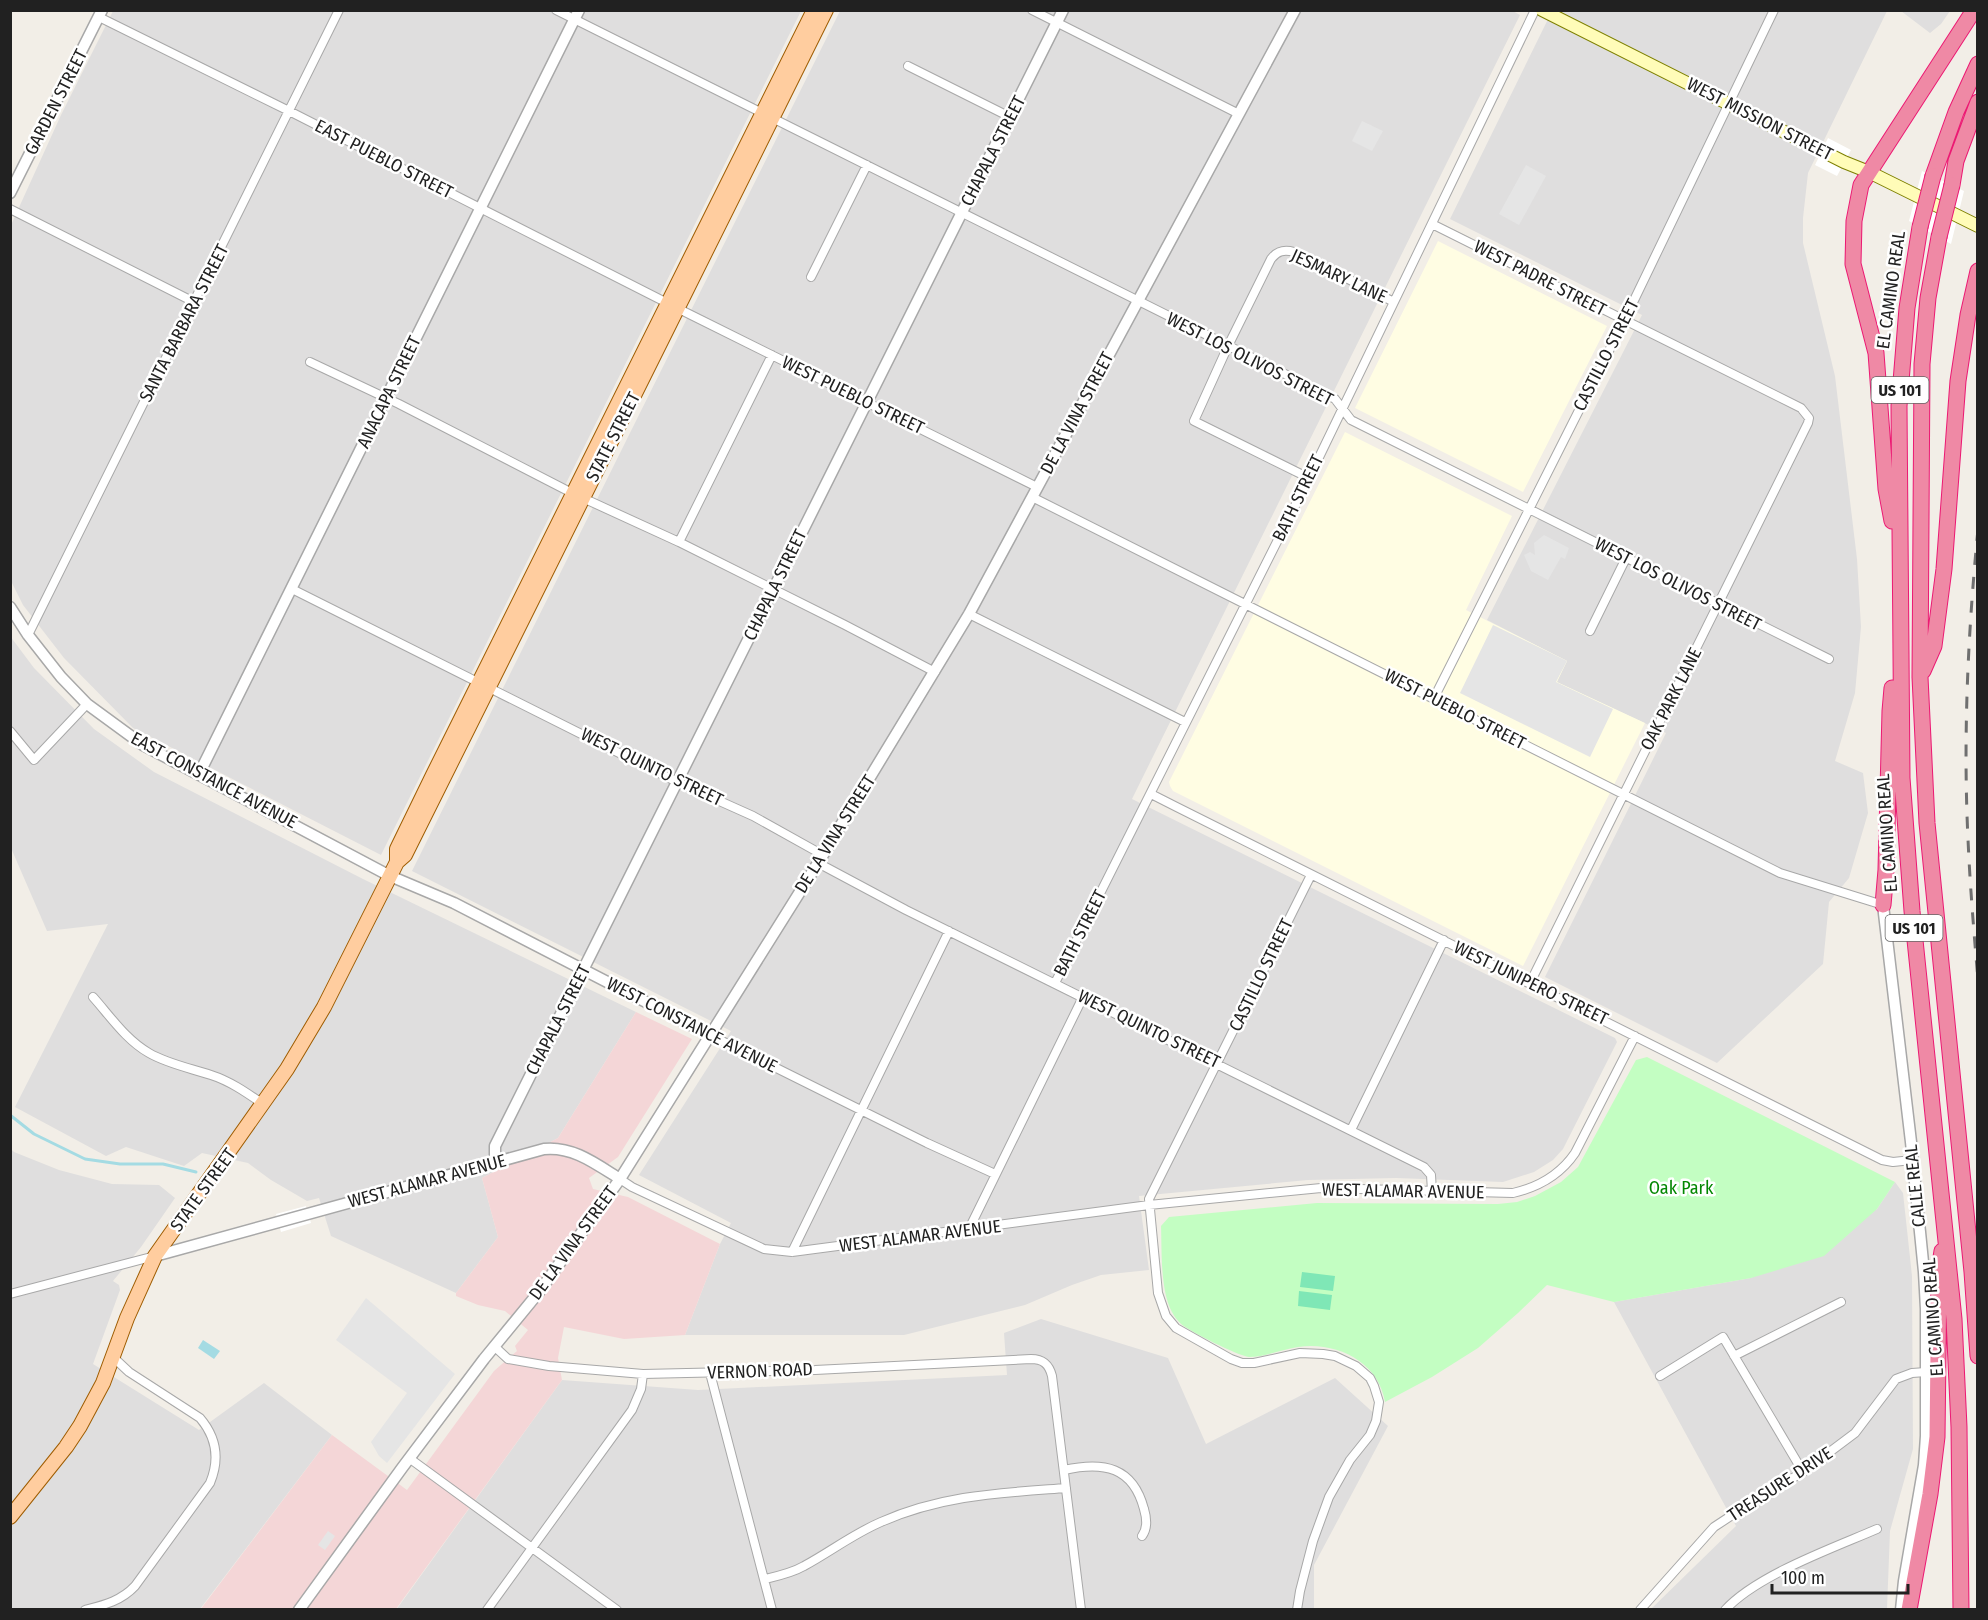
<svg xmlns="http://www.w3.org/2000/svg" width="1988" height="1620" font-family="'Fira Sans Condensed',sans-serif">
  <style>
    .residential { fill: #dfdede }
    .commercial { fill: #f4d6d7 }
    .education { fill: #fffde3 }
    .park { fill: #c3fec2 }
    .pitch { fill: #7fe7b6 }
    .parking { fill: #e5e5e5 }
    .water { fill: #a4dbe3 }
    .pier { fill: #fff }
    .lines { fill: none; stroke-linecap: round; stroke-linejoin: round }
    .stream { stroke: #a4dbe3; stroke-width: 3 }
    .minor-casing { stroke: #a8a8a8; stroke-width: 10 }
    .tertiary-casing { stroke: #a8a8a8; stroke-width: 13 }
    .secondary-casing { stroke: #7e8000; stroke-width: 14 }
    .primary-casing { stroke: #9e5c00; stroke-width: 16 }
    .motorway-casing { stroke: #ec1973; stroke-width: 17 }
    .minor { stroke: #fff; stroke-width: 8 }
    .tertiary { stroke: #fff; stroke-width: 10 }
    .secondary { stroke: #fffcb8; stroke-width: 12 }
    .primary { stroke: #ffcd9f; stroke-width: 14 }
    .motorway { stroke: #ef89a5; stroke-width: 15 }
    .rail { stroke: #6f6f6f; stroke-width: 3; stroke-dasharray: 12 12; stroke-linecap: butt }
    .motorway-bridge-casing { stroke: #ec1973; stroke-width: 17; stroke-linecap: butt }
    .motorway-bridge { stroke: #ef89a5; stroke-width: 15 }
    .labels { text-anchor: middle; stroke-width: 5; stroke-linejoin: round; paint-order: stroke }
    .shield { fill: #fff; stroke: #646464; stroke-width: 1.5 }
    .shield-label { font-size: 16px; font-weight: bold; fill: #212121 }
    .street-label { font-size: 18px; fill: #212121; stroke: #fff }
    .park-label { font-size: 18px; fill: #038702; stroke: #fff }
  </style>
  <rect width="100%" height="100%" fill="#f2eee7"/>
  <path class="residential" d="M1511 10 1520 15 1132 799 1615 1038 1617 1042 1563 1149 1553 1160 1534 1172 1503 1182 1396 1178 1308 1180 1139 1196 1149 1270 1101 1275 1072 1285 1025 1305 904 1335H685L720 1244 731 1223 639 1175 731 1031 412 871 840 11Z
    M113 11H801L381 855 133 728 64 658 23 605 11 581V225L61 115Z
    M1552 11H1887L1808 173 1803 218V243L1835 376 1857 559 1861 627 1855 693 1835 761 1863 773 1868 813 1849 878 1829 902 1823 964 1717 1063 1545 977 1666 733 1556 682 1567 661 1487 620 1642 315 1450 219Z
    M1901 11H1950L1941 24 1930 33Z
    M10 636 34 668 94 729 154 772 363 879 636 1012 558 1138 482 1178 498 1237 456 1293 331 1236 319 1198 307 1201 271 1180 248 1163 202 1153 184 1166 126 1147 106 1156 15 1107 108 924 47 931 11 848Z
    M10 1148 14 1152 59 1170 112 1184 159 1185 175 1198 141 1247 113 1281 119 1285 120 1290 93 1364 199 1430 264 1383 332 1435 200 1609H11Z
    M1895 1182 1903 1193 1912 1276 1913 1449 1890 1531 1887 1609H1651L1736 1526 1614 1302 1751 1278 1877 1209Z
    M1041 1319 1168 1358 1206 1444 1335 1378 1388 1426 1314 1565V1609L396 1610 562 1380 698 1390 1007 1375 1004 1333Z"/>
  <path class="commercial" d="M636 1012 692 1039 618 1157 589 1178 593 1189 628 1197 720 1244 685 1335 624 1339 564 1327 558 1358 562 1380 396 1609 200 1610 332 1435 407 1490 494 1371 517 1351 515 1346 528 1330 505 1311 478 1305 456 1296V1293L498 1237 482 1178 558 1138Z"/>
  <path class="education" d="M1438 241 1607 326 1523 492 1355 408Z
    M1345 432 1512 516 1466 610 1567 661 1557 682 1645 723 1523 966 1173 791 1170 786 1169 782Z"/>
  <path class="park" d="M1647 1057 1895 1182 1877 1209 1824 1256 1751 1278 1614 1302 1547 1285 1518 1313 1478 1348 1432 1377 1385 1402C1379 1362 1336 1341 1298 1347 1283 1349 1265 1357 1249 1357 1239 1356 1188 1331 1180 1323 1177 1320 1174 1316 1172 1312 1160 1290 1162 1251 1161 1226L1169 1217 1317 1203 1498 1204 1517 1202 1535 1196 1561 1182 1578 1167 1636 1060Z"/>
  <path class="pitch" d="M1302 1272 1335 1276 1333 1291 1300 1287Z
    M1299 1291 1332 1295 1330 1310 1298 1306Z"/>
  <path class="parking" d="M1362 121 1383 131 1372 151 1352 141Z
    M1526 165 1546 176 1519 225 1499 214Z
    M1544 535 1569 548 1565 559 1561 557 1548 580 1531 571 1524 555 1530 552 1535 555 1534 543Z
    M1493 625 1567 661 1556 682 1613 709 1590 757 1460 693Z
    M366 1298 455 1374 387 1463 379 1456 371 1442 407 1393 336 1340Z
    M328 1531 335 1536 325 1550 318 1545Z"/>
  <path class="water" d="M203 1340 220 1351 214 1359 198 1348Z"/>
  <path class="pier" d="M1828 138 1851 150 1837 176 1815 165Z
    M1922 171 1964 191 1951 244 1909 221Z
    M306 1206 311 1223 281 1232 276 1214Z"/>
  <g class="lines">
    <path class="stream" d="M10 1115 34 1134 85 1159 120 1164H163L196 1172"/>
    <g class="minor-casing">
      <path id="minor" d="M556 10 1335 399 1351 420 1829 659
        M1032 10 1239 114
        M99 17 289 111 685 312 1037 487
        M908 66 1010 117
        M10 209 194 302
        M1432 224 1801 408 1809 418 1808 423 1530 983
        M811 277 867 165
        M310 362 399 404 572 493 679 542 845 625 935 672
        M1309 478 1194 421 1228 346 1271 259C1277 251 1284 249 1294 252L1394 302
        M1032 497 1780 873 1883 905
        M679 542 772 355
        M292 589 677 782 753 816 823 855
        M969 614 1185 722
        M1590 631 1626 558
        M28 635 339 10
        M1434 698 1624 321 1774 10
        M10 731 34 760 87 704
        M1151 794C1394 917 1639 1036 1882 1160L1893 1162 1912 1160
        M818 863 906 910 1424 1167 1431 1175 1432 1191
        M1055 983 1309 478 1535 10
        M93 997C110 1016 126 1040 149 1053 168 1064 190 1068 211 1075 230 1081 247 1093 263 1104
        M710 1035 927 1143 995 1174
        M1351 1130 1444 940
        M620 1179 632 1187 764 1249 792 1252 1149 1205 1321 1188 1513 1193C1539 1187 1560 1175 1575 1153L1635 1036
        M969 1229 1083 997
        M792 1252 949 931
        M10 1294 155 1256
        M495 1347 508 1359 549 1366 643 1374 815 1370 1031 1359C1043 1359 1049 1364 1052 1376L1081 1610
        M1734 1356 1841 1302
        M710 1373 772 1610
        M1660 1376 1723 1337 1803 1472
        M409 1458 617 1610
        M1064 1470C1104 1461 1133 1467 1144 1509 1147 1519 1148 1528 1142 1536
        M765 1579C778 1576 792 1573 804 1566 830 1552 853 1534 881 1522 942 1495 1000 1493 1066 1488
        M85 1610C104 1605 121 1601 135 1586L210 1483C220 1459 217 1438 200 1418L129 1372 113 1357
        M487 1610 632 1410 641 1389 643 1374
        M1297 1610 1300 1591 1313 1541 1329 1497 1350 1460 1370 1435 1376 1421 1379 1402 1374 1386 1370 1378 1356 1366 1335 1356 1323 1354 1300 1353 1254 1363H1242L1231 1359 1176 1328 1166 1316 1158 1293 1149 1199 1311 875
        M1640 1610 1714 1527 1752 1502 1803 1472 1855 1433 1896 1379 1912 1373 1926 1372
        M1725 1610C1757 1575 1833 1548 1877 1529"/>
    </g>
    <g class="tertiary-casing">
      <path id="tertiary" d="M10 193 102 10
        M10 607 28 635 61 677 87 704 143 745 390 876 454 903 710 1035
        M199 774 579 10
        M1883 905 1911 1142 1924 1272 1926 1309V1436L1924 1465 1904 1581 1901 1610
        M495 1162V1146L1063 10
        M155 1256 544 1149C573 1146 596 1164 620 1179
        M299 1610 402 1468 484 1359 539 1292 620 1179 818 863 969 614 1295 10"/>
    </g>
    <g class="secondary-casing">
      <path id="secondary" d="M1542 10 1844 162 1869 172 1978 226"/>
    </g>
    <g class="primary-casing">
      <path id="primary" d="M397 862 405 855 826 10
        M10 1517 66 1447 80 1426 103 1383 127 1318 155 1256 287 1069 324 1007 390 876 397 862V849L433 775 814 10"/>
    </g>
    <g class="motorway-casing">
      <path id="motorway" d="M1933 176 1956 112 1978 64
        M1952 185 1956 161 1978 102
        M1920 227 1907 308 1899 406 1902 778 1912 911 1954 1319 1959 1427 1961 1610
        M1939 237 1928 298 1922 364 1920 677 1927 823 1972 1272 1978 1356
        M1892 521 1886 489 1876 353 1853 264 1854 221 1861 185 1974 10
        M1923 671 1934 646 1944 569 1958 381 1968 315 1978 271
        M1883 905 1886 870 1890 711 1892 688
        M1909 1610 1930 1494 1937 1437 1939 1270 1942 1251"/>
    </g>
    <use href="#minor" class="minor"/>
    <use href="#tertiary" class="tertiary"/>
    <use href="#secondary" class="secondary"/>
    <use href="#primary" class="primary"/>
    <use href="#motorway" class="motorway"/>
    <path class="rail" d="M1978 529C1968 632 1963 736 1968 839 1970 886 1974 933 1978 980"/>
    <g class="motorway-bridge-casing">
      <path id="motorway-bridge" d="M1920 227 1933 176
        M1939 237 1952 185"/>
    </g>
    <use href="#motorway-bridge" class="motorway-bridge"/>
  </g>
  <g class="labels">
    <g class="shield">
      <rect x="1871.5" y="377" width="57" height="26" rx="4.5"/>
      <rect x="1885.5" y="915" width="57" height="26" rx="4.5"/>
    </g>
    <g class="shield-label">
      <text x="1900" y="396">US 101</text>
      <text x="1914" y="934">US 101</text>
    </g>
    <g class="street-label">
      <text transform="translate(56 102) rotate(-63)" y="6">GARDEN STREET</text>
      <text transform="translate(1760 119) rotate(27)" y="6">WEST MISSION STREET</text>
      <text transform="translate(993 151) rotate(-63)" y="6">CHAPALA STREET</text>
      <text transform="translate(384 159) rotate(27)" y="6">EAST PUEBLO STREET</text>
      <text transform="translate(1339 276) rotate(25)" y="6">JESMARY LANE</text>
      <text transform="translate(1540 278) rotate(27)" y="6">WEST PADRE STREET</text>
      <text transform="translate(1891 290) rotate(-82)" y="6">EL CAMINO REAL</text>
      <text transform="translate(184 323) rotate(-63)" y="6">SANTA BARBARA STREET</text>
      <text transform="translate(1606 355) rotate(-63)" y="6">CASTILLO STREET</text>
      <text transform="translate(1250 359) rotate(27)" y="6">WEST LOS OLIVOS STREET</text>
      <text transform="translate(389 392) rotate(-64)" y="6">ANACAPA STREET</text>
      <text transform="translate(853 395) rotate(26)" y="6">WEST PUEBLO STREET</text>
      <text transform="translate(1077 413) rotate(-62)" y="6">DE LA VINA STREET</text>
      <text transform="translate(613 437) rotate(-63)" y="6">STATE STREET</text>
      <text transform="translate(1298 498) rotate(-64)" y="6">BATH STREET</text>
      <text transform="translate(1678 584) rotate(27)" y="6">WEST LOS OLIVOS STREET</text>
      <text transform="translate(775 585) rotate(-64)" y="6">CHAPALA STREET</text>
      <text transform="translate(1671 699) rotate(-63)" y="6">OAK PARK LANE</text>
      <text transform="translate(1455 709) rotate(27)" y="6">WEST PUEBLO STREET</text>
      <text transform="translate(652 767) rotate(26)" y="6">WEST QUINTO STREET</text>
      <text transform="translate(214 780) rotate(28)" y="6">EAST CONSTANCE AVENUE</text>
      <text transform="translate(1887 833) rotate(-94)" y="6">EL CAMINO REAL</text>
      <text transform="translate(835 834) rotate(-58)" y="6">DE LA VINA STREET</text>
      <text transform="translate(1080 933) rotate(-63)" y="6">BATH STREET</text>
      <text transform="translate(1261 975) rotate(-64)" y="6">CASTILLO STREET</text>
      <text transform="translate(1531 983) rotate(26)" y="6">WEST JUNIPERO STREET</text>
      <text transform="translate(558 1020) rotate(-63)" y="6">CHAPALA STREET</text>
      <text transform="translate(692 1025) rotate(27)" y="6">WEST CONSTANCE AVENUE</text>
      <text transform="translate(1149 1029) rotate(26)" y="6">WEST QUINTO STREET</text>
      <text transform="translate(427 1181) rotate(-15)" y="6">WEST ALAMAR AVENUE</text>
      <text transform="translate(1915 1186) rotate(-96)" y="6">CALLE REAL</text>
      <text transform="translate(203 1190) rotate(-54)" y="6">STATE STREET</text>
      <text transform="translate(1403 1191) rotate(1)" y="6">WEST ALAMAR AVENUE</text>
      <text transform="translate(920 1236) rotate(-7)" y="6">WEST ALAMAR AVENUE</text>
      <text transform="translate(573 1243) rotate(-54)" y="6">DE LA VINA STREET</text>
      <text transform="translate(1933 1317) rotate(-94)" y="6">EL CAMINO REAL</text>
      <text transform="translate(760 1371) rotate(-2)" y="6">VERNON ROAD</text>
      <text transform="translate(1780 1484) rotate(-33)" y="6">TREASURE DRIVE</text>
    </g>
    <g class="park-label">
      <text x="1681" y="1194">Oak Park</text>
    </g>
  </g>
  <rect width="1988" height="1620" fill="none" stroke="#212121" stroke-width="24"/>
  <path d="M1772 1584v9h136v-9" fill="none" stroke="#212121" stroke-width="3"/>
  <text x="1781" y="1584" font-size="18" fill="#212121" stroke="#ffffff" stroke-width="4.5" paint-order="stroke">100 m</text>
</svg>
